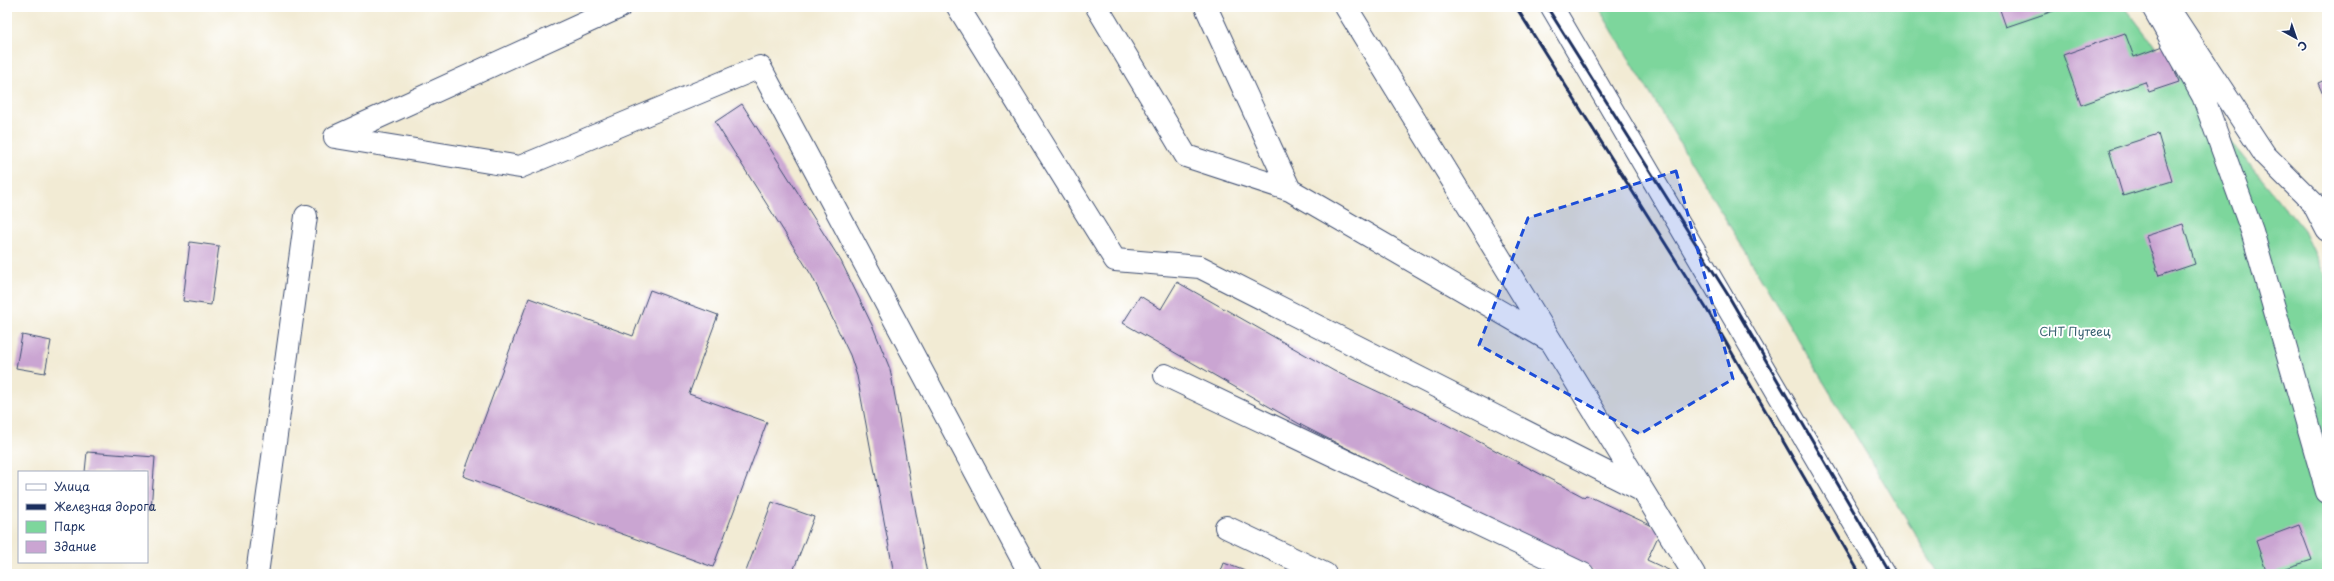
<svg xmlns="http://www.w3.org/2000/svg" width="2334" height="581" font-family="'Playpen Sans',sans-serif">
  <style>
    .green { fill: #7dd69c; stroke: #4c827d }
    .building { fill: #caa5d2 }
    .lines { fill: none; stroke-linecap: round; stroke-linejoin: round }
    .minor-casing { stroke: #3b4b70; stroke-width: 24 }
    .minor { stroke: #fff; stroke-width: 22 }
    .rail { stroke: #1b2f5e; stroke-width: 3 }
    .marked { fill: #1d4ed8; fill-opacity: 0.2; stroke: #1d4ed8; stroke-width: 3; stroke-dasharray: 8 5; stroke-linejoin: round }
    .labels { text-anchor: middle; stroke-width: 4; stroke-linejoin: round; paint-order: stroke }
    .park-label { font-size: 12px; fill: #386171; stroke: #fff }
  </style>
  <rect width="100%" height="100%" fill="#fff"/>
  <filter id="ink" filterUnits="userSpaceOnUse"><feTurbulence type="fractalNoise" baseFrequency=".025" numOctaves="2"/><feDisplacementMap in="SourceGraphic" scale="8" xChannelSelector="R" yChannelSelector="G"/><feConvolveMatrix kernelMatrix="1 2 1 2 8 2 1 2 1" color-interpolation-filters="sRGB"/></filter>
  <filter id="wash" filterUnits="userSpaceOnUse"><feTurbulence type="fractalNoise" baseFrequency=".012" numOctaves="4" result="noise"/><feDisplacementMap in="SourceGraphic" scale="16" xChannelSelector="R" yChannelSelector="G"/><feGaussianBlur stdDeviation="0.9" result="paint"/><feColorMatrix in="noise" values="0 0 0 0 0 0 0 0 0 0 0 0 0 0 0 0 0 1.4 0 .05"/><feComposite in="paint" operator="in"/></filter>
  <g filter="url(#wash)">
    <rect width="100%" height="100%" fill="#f2ebd4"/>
    <path class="green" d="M1598 7H2125L2163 57 2304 231 2327 280V574H1939Z"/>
    <g id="blocks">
      <path class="building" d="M1999 7H2065L2006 27Z
        M2125 33 2134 57 2166 45 2179 82 2149 92 2145 82 2081 105 2063 55Z
        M2327 79V104L2318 83Z
        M742 104 841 261 873 327 890 369 927 574H894L857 376 850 355 812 276 715 122Z
        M2158 134 2172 181 2123 196 2109 150Z
        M2183 224 2195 264 2159 276 2146 236Z
        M190 242 219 246 211 305 183 301Z
        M1177 282 1334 371 1432 417 1584 497 1586 495 1661 530 1647 560 1677 574H1601L1554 553 1303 426 1123 323 1140 296 1161 309Z
        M650 290 718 315 689 394 767 422 713 567 463 476 529 298 633 336Z
        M22 335 51 341 45 373 16 368Z
        M87 452 155 457 151 509H147V472H85Z
        M772 502 814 517 792 574H745Z
        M2299 525 2312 560 2267 574 2256 541Z
        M1224 563 1253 574H1220Z"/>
    </g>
  </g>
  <g filter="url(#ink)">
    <use href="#blocks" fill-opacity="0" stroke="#3b4b70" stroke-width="1"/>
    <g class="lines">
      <g class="minor-casing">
        <path id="minor" d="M958 7 1115 260 1200 267 1643 491
          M1097 7 1186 156 1290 190
          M1206 7 1290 190 1549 340
          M1346 7 1694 574
          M1552 7 1884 574
          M2153 7 2203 96 2252 231 2327 492
          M2171 12 2265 155 2313 203 2327 230
          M335 137 520 167 760 67 1030 574
          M335 137 620 7
          M1165 375 1583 574
          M1226 527 1325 574
          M257 574 306 216"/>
      </g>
      <use href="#minor" class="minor"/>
      <path class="rail" d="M1516 7 1706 308 1860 574
        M1547 7 1728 295 1890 574"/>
    </g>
  </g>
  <path class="marked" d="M1676 171 1733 379 1640 434 1479 345 1528 218Z"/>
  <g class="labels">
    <g class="park-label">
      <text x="2075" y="336">СНТ Путеец</text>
    </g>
  </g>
  <rect width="2334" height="581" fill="none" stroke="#fff" stroke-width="24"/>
  <rect x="18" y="471" width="130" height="92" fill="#ffffff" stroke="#a4acbf"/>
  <rect x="26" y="484" width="20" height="6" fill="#ffffff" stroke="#a4acbf"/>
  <text x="54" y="491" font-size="12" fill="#1b2f5e">Улица</text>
  <rect x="26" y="504" width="20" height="6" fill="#1b2f5e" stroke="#a4acbf"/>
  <text x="54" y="511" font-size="12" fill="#1b2f5e">Железная дорога</text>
  <rect x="26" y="521" width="20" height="12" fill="#7dd69c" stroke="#a4acbf"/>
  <text x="54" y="531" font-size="12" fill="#1b2f5e">Парк</text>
  <rect x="26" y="541" width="20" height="12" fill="#caa5d2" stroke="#a4acbf"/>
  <text x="54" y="551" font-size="12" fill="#1b2f5e">Здание</text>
  <g transform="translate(2296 38) rotate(140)" stroke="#ffffff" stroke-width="3" paint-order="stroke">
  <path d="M0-3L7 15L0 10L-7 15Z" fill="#1b2f5e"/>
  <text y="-6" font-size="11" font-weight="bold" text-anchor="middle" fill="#1b2f5e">С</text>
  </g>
</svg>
